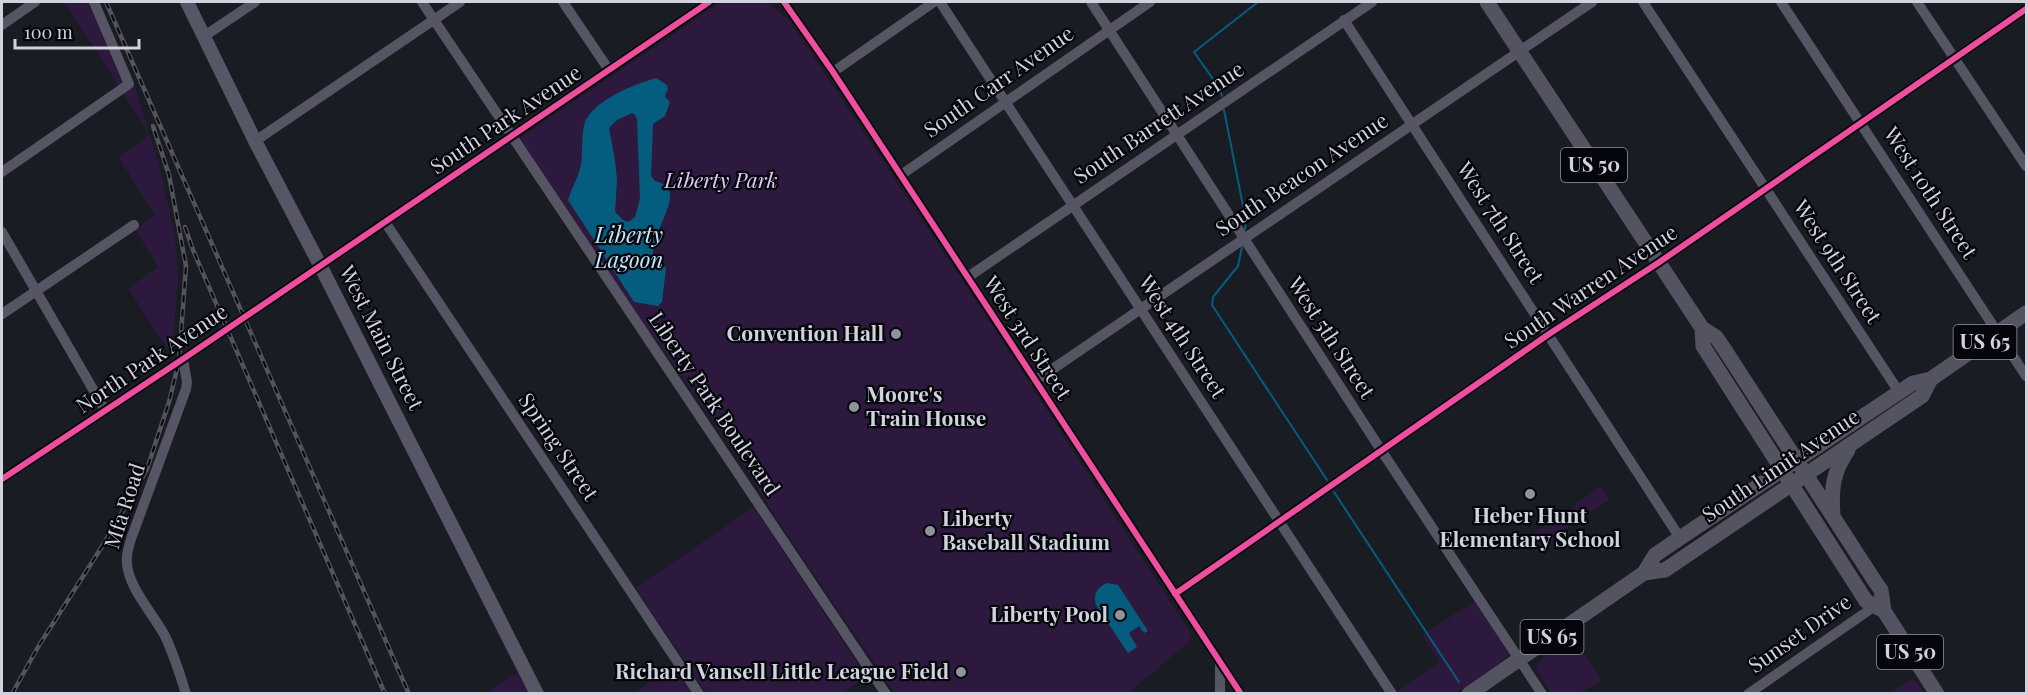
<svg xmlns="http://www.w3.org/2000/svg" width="2028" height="695" font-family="'Playfair Display',serif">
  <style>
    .green { fill: #2e193e }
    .water { fill: #045d7e; fill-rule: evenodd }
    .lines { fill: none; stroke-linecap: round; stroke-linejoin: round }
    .stream { stroke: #045d7e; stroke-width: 2 }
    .minor { stroke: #565563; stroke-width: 10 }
    .major { stroke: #575666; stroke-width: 14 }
    .highway { stroke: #545361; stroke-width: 15 }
    .rail-casing { stroke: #53535c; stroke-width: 4.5 }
    .rail { stroke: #04060b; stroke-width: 2; stroke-dasharray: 7; stroke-linecap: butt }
    .cycleway-casing { stroke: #04060b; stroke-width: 10 }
    .cycleway { stroke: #ef4d9e; stroke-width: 6 }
    .poi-dot { fill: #90939c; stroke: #04060b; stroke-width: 2 }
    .labels { text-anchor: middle; stroke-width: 4.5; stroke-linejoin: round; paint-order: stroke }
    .shield { fill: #04060b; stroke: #93969e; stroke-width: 1.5 }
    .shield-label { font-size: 20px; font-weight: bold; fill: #d0d3dd }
    .street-label { font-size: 21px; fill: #d0d3dd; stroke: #04060b }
    .park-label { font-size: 21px; font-style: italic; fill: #e2c7fa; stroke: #04060b }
    .poi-label { font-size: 21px; font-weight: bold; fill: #d0d3dd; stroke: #04060b; text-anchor: end }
    .water-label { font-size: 22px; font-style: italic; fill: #c0e7fc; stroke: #04060b }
  </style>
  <rect width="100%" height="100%" fill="#1a1c24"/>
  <path class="green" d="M65 2H99L135 86 161 173 175 237 178 278 172 356 128 288 159 267 135 230 155 215 119 158 150 135Z
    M721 2H767L789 20 991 324 1191 634 1188 643 1128 693H894L775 516 744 465 652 334 636 318 519 139Z
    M1601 487 1609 500 1554 537 1553 541 1536 553 1526 538 1576 506 1575 504Z
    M754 507 866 677 843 693H706L636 588Z
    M1475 601 1507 650 1508 655 1503 661 1456 693 1400 694 1398 691 1440 662 1422 635Z
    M1574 639 1602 680 1581 693H1551L1536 670C1539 656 1562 646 1574 639Z
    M677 664 697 694H632Z
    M518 673 529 693 482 694Z
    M1913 678 1925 693H1889Z"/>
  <path class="water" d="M656 78 667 85 668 90 666 93 665 97 670 102 665 116 653 124 651 176 655 181 661 183 669 189C675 207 652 233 653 255L666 268 662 302 658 306 634 302 568 200C571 189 578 178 581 165 583 151 581 135 585 122 594 100 635 84 656 78ZM632 113 635 115 637 119 640 199 635 217 628 222 623 220 615 212 617 180 615 160 609 128 617 120Z
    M1107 583 1118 585 1148 631 1144 633 1139 626 1129 633 1137 647 1128 653 1096 605C1093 594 1097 588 1107 583Z"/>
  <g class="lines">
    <path class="stream" d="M1222 96 1220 89 1194 52 1258 2
      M1224 110 1246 221 1245 229
      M1242 247 1238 266 1213 297 1212 305 1327 480
      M1334 492 1459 682"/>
    <path class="minor" d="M422 2 886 694
      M563 2 609 70
      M784 2 833 72 1241 694
      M940 2 1392 694
      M1091 2 1381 450 1542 694
      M1643 2 1899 392
      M1781 2 2026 376
      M1917 2 2026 166
      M1344 20 1680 538
      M2 25 35 2
      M203 37 255 2
      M833 72 934 2
      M255 141 460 2
      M2 172 129 84 94 2
      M901 175 1150 2
      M385 222 699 694
      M2 232 105 410
      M968 277 1372 2
      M2 314 134 225
      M183 359 187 382 186 389 131 539C129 546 126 555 127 562 127 586 154 615 165 636 174 655 180 674 186 694
      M1035 381 1592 2
      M2 479 183 359 709 2
      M1175 594 1549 334 1658 263 2026 9
      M1220 694V662
      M1748 694 1875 606"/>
    <path class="major" d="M187 2 255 141 320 265 537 694"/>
    <path class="highway" d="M1487 2 1702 328 1716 337 1723 347 1876 583 1881 590 1884 611 1937 694
      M1702 328 1703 346 1866 601 1884 611
      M1833 515C1831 488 1833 472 1848 450
      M1644 573 1665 570 1922 396 1931 379
      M1469 694 1644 573 1655 555 1680 538 1913 383 1931 379 2026 313"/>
    <g class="rail-casing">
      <path id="rail" d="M106 2 409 694
        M185 227 193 250 385 694
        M12 694 38 647 103 545 147 469 169 402 179 361 186 266 169 175 153 126"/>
    </g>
    <use href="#rail" class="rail"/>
    <g class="cycleway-casing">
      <path id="cycleway" d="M784 2 833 72 1241 694
        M2 479 183 359 709 2
        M1175 594 1549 334 1658 263 2026 9"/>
    </g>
    <use href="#cycleway" class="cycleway"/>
  </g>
  <g class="poi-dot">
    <circle cx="896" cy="334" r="6"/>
    <circle cx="854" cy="407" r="6"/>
    <circle cx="1530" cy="494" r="6"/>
    <circle cx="930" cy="531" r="6"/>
    <circle cx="1120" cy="615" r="6"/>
    <circle cx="961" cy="672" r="6"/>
  </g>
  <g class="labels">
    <g class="shield">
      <rect x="1561" y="148" width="66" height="34" rx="4.5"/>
      <rect x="1953.5" y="325" width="63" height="34" rx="4.5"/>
      <rect x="1520.5" y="620" width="63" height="34" rx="4.5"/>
      <rect x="1877" y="635" width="66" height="34" rx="4.5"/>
    </g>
    <g class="shield-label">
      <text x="1594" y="172">US 50</text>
      <text x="1985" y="349">US 65</text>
      <text x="1552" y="644">US 65</text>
      <text x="1910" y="659">US 50</text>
    </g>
    <g class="street-label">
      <text transform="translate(999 82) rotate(-35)" y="7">South Carr Avenue</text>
      <text transform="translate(506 120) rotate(-34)" y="7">South Park Avenue</text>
      <text transform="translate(1159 123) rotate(-34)" y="7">South Barrett Avenue</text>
      <text transform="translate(1302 175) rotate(-34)" y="7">South Beacon Avenue</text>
      <text transform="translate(1930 193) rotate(57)" y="7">West 10th Street</text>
      <text transform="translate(1500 223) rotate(57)" y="7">West 7th Street</text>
      <text transform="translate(1837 262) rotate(57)" y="7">West 9th Street</text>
      <text transform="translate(1591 287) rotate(-34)" y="7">South Warren Avenue</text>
      <text transform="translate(1182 337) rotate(57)" y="7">West 4th Street</text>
      <text transform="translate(381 338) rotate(63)" y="7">West Main Street</text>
      <text transform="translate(1027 338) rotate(57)" y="7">West 3rd Street</text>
      <text transform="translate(1331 338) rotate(57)" y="7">West 5th Street</text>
      <text transform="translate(152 359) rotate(-34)" y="7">North Park Avenue</text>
      <text transform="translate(714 404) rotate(56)" y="7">Liberty Park Boulevard</text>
      <text transform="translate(558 447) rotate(56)" y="7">Spring Street</text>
      <text transform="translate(1781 466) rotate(-34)" y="7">South Limit Avenue</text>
      <text transform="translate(125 506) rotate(-72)" y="7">Mfa Road</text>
      <text transform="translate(1800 634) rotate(-35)" y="7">Sunset Drive</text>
    </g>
    <g class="park-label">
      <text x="721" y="188">Liberty Park</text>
    </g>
    <g class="poi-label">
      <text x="884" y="341">Convention Hall</text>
      <text x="866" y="402" text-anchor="start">Moore's<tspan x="866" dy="24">Train House</tspan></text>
      <text x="1530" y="523" text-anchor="middle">Heber Hunt<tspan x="1530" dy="24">Elementary School</tspan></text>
      <text x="942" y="526" text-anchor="start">Liberty<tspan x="942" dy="24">Baseball Stadium</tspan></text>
      <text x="1108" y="622">Liberty Pool</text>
      <text x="949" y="679">Richard Vansell Little League Field</text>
    </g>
    <g class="water-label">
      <text x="629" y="243">Liberty<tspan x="629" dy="25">Lagoon</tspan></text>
    </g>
  </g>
  <rect width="2028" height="695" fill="none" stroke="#d0d3dd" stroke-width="6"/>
  <path d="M15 39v9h124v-9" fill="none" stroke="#d0d3dd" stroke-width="3"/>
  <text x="24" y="39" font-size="18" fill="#d0d3dd" stroke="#04060b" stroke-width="4.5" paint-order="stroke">100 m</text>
</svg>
